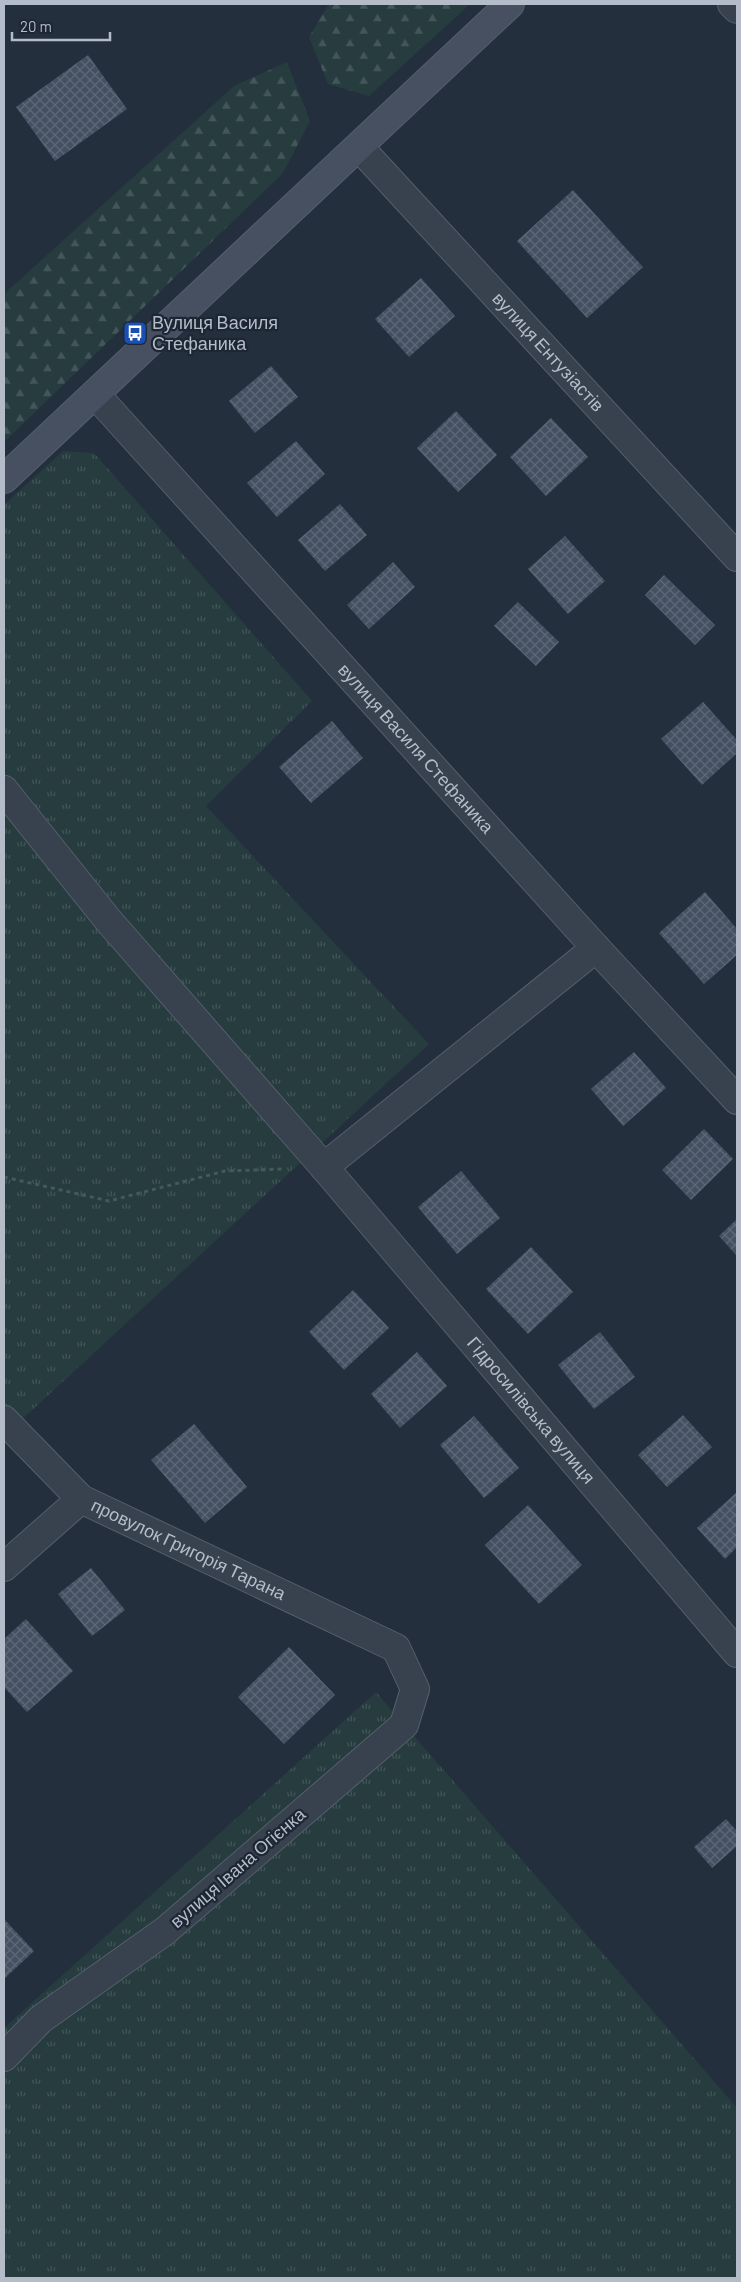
<svg xmlns="http://www.w3.org/2000/svg" width="741" height="2282" font-family="Barlow,sans-serif">
  <style>
    .grass { fill: url(#grass-tufts) }
    .forest { fill: url(#forest-firs) }
    .building { fill: url(#building-cross-hatch) }
    .lines { fill: none; stroke-linecap: round; stroke-linejoin: round }
    .street-casing { stroke: #565f6c; stroke-width: 30 }
    .secondary-casing { stroke: #565f6c; stroke-width: 30 }
    .path { stroke: #44595c; stroke-width: 3; stroke-dasharray: 4 4; stroke-linecap: butt }
    .street { stroke: #38414e; stroke-width: 28 }
    .secondary { stroke: #465061; stroke-width: 28 }
    .labels { text-anchor: middle; stroke-width: 4.5; stroke-linejoin: round; paint-order: stroke }
    .poi-label { font-size: 18px; fill: #b4bcc9; stroke: #1d2633; text-anchor: start }
    .street-label { font-size: 18px; fill: #b4bcc9; stroke: #1d2633 }
  </style>
  <defs>
    <pattern id="grass-tufts" width="24" height="20" patternUnits="userSpaceOnUse" patternTransform="scale(1.25)"><rect width="24" height="20" fill="#263c3f"/><path d="M3 7l-1-3M5 7V3M7 7l1-3M15 17l-1-3M17 17v-4M19 17l1-3" fill="none" stroke="#435659"/></pattern>
    <pattern id="forest-firs" width="22" height="20" patternUnits="userSpaceOnUse" patternTransform="scale(1.25)"><rect width="22" height="20" fill="#263c3f"/><path d="M5 1l3.5 6h-7zM16 11l3.5 6h-7z" fill="#435659"/></pattern>
    <pattern id="building-cross-hatch" width="8" height="8" patternUnits="userSpaceOnUse" patternTransform="scale(1.25)"><rect width="8" height="8" fill="#455162"/><path d="M0 0l8 8M0 8l8-8" fill="none" stroke="#5d6877"/></pattern>
  </defs>
  <rect width="100%" height="100%" fill="#242f3e"/>
  <path class="grass" d="M63 451 94 453 312 701 206 806 429 1044 4 1436V505Z
    M376 1692 737 2108V2278H4V2028Z"/>
  <path class="forest" d="M329 4H470L369 96 328 84 309 37Z
    M287 62 310 121 283 173 4 442V294L234 86Z"/>
  <path class="building" d="M88 55 127 109 55 161 16 107Z
    M573 190 643 267 587 318 517 241Z
    M421 278 455 316 409 357 375 319Z
    M271 366 298 397 255 433 229 401Z
    M456 411 497 455 458 492 417 448Z
    M551 418 588 457 546 496 510 457Z
    M296 441 325 474 277 517 247 483Z
    M340 504 367 535 325 571 298 540Z
    M565 536 605 581 568 614 528 569Z
    M393 562 415 587 369 629 347 605Z
    M664 575 715 625 695 645 645 595Z
    M518 602 559 642 536 666 494 626Z
    M703 702 737 740V753L702 785 661 739Z
    M332 721 363 758 311 803 279 767Z
    M705 892 737 929V955L704 984 659 933Z
    M634 1052 666 1088 623 1126 591 1089Z
    M704 1129 733 1159 691 1200 662 1170Z
    M461 1171 500 1218 457 1254 418 1207Z
    M737 1219V1256L719 1236Z
    M531 1247 573 1292 528 1334 486 1289Z
    M353 1290 389 1328 344 1370 309 1332Z
    M600 1332 635 1377 594 1409 558 1365Z
    M417 1352 447 1386 400 1428 371 1394Z
    M683 1415 712 1447 667 1487 638 1455Z
    M474 1416 519 1468 484 1498 440 1445Z
    M194 1424 247 1487 205 1523 151 1460Z
    M737 1492V1547L725 1559 697 1528Z
    M528 1505 582 1565 539 1604 485 1545Z
    M91 1568 125 1610 92 1636 58 1594Z
    M26 1619 73 1671 27 1712 4 1687V1639Z
    M289 1647 335 1695 284 1744 238 1697Z
    M726 1819 737 1831V1846L712 1868 694 1847Z
    M4 1919 34 1951 4 1979Z"/>
  <g class="lines">
    <g class="street-casing">
      <g id="street">
        <path d="M732 4 737 9"/>
        <path id="s1" d="M359 147 737 557"/>
        <path id="s2" d="M95 394 596 948 737 1100"/>
        <path id="s3" d="M4 790 108 920 324 1167 737 1653"/>
        <path d="M324 1167 596 948"/>
        <path id="s4" d="M4 1420 81 1499 396 1648 415 1689 404 1725 165 1931 41 2019 4 2057"/>
        <path d="M4 1567 81 1499"/>
      </g>
    </g>
    <g class="secondary-casing">
      <path id="secondary" d="M4 479 510 4"/>
    </g>
    <path class="path" d="M4 1177 109 1201 225 1171 284 1169"/>
    <use href="#street" class="street"/>
    <use href="#secondary" class="secondary"/>
  </g>
  <defs>
    <g id="bus-square" transform="scale(1.25)"><rect x="-9" y="-9" width="18" height="18" rx="4" fill="#1a4fb4" stroke="#1d2633"/><path d="M-5-6H5V4H4V6H2V4H-2V6H-4V4H-5ZM-3.5-4V0h7V-4ZM-3.5 1.2v1.5H-2V1.2ZM2 1.2v1.5H3.5V1.2Z" fill="#fff"/></g>
  </defs>
  <g fill-rule="evenodd">
    <use href="#bus-square" x="135" y="333"/>
  </g>
  <g class="labels">
    <g class="poi-label">
      <text x="152" y="329">Вулиця Василя<tspan x="152" dy="21">Стефаника</tspan></text>
    </g>
    <g class="street-label">
      <text dy="6" stroke="none"><textPath href="#s1" startOffset="279">вулиця Ентузіастів</textPath></text>
      <text dy="6" stroke="none"><textPath href="#s2" startOffset="478">вулиця Василя Стефаника</textPath></text>
      <text dy="6" stroke="none"><textPath href="#s3" startOffset="814">Гідросилівська вулиця</textPath></text>
      <text dy="6" stroke="none"><textPath href="#s4" startOffset="229">провулок Григорія Тарана</textPath></text>
      <text transform="translate(238 1868) rotate(-41)" y="6">вулиця Івана Огієнка</text>
    </g>
  </g>
  <rect width="741" height="2282" fill="none" stroke="#b4bcc9" stroke-width="10"/>
  <path d="M12 32v8h98v-8" fill="none" stroke="#b4bcc9" stroke-width="2.5"/>
  <text x="20" y="32" font-size="15" fill="#b4bcc9" stroke="#1d2633" stroke-width="4" paint-order="stroke">20 m</text>
</svg>
